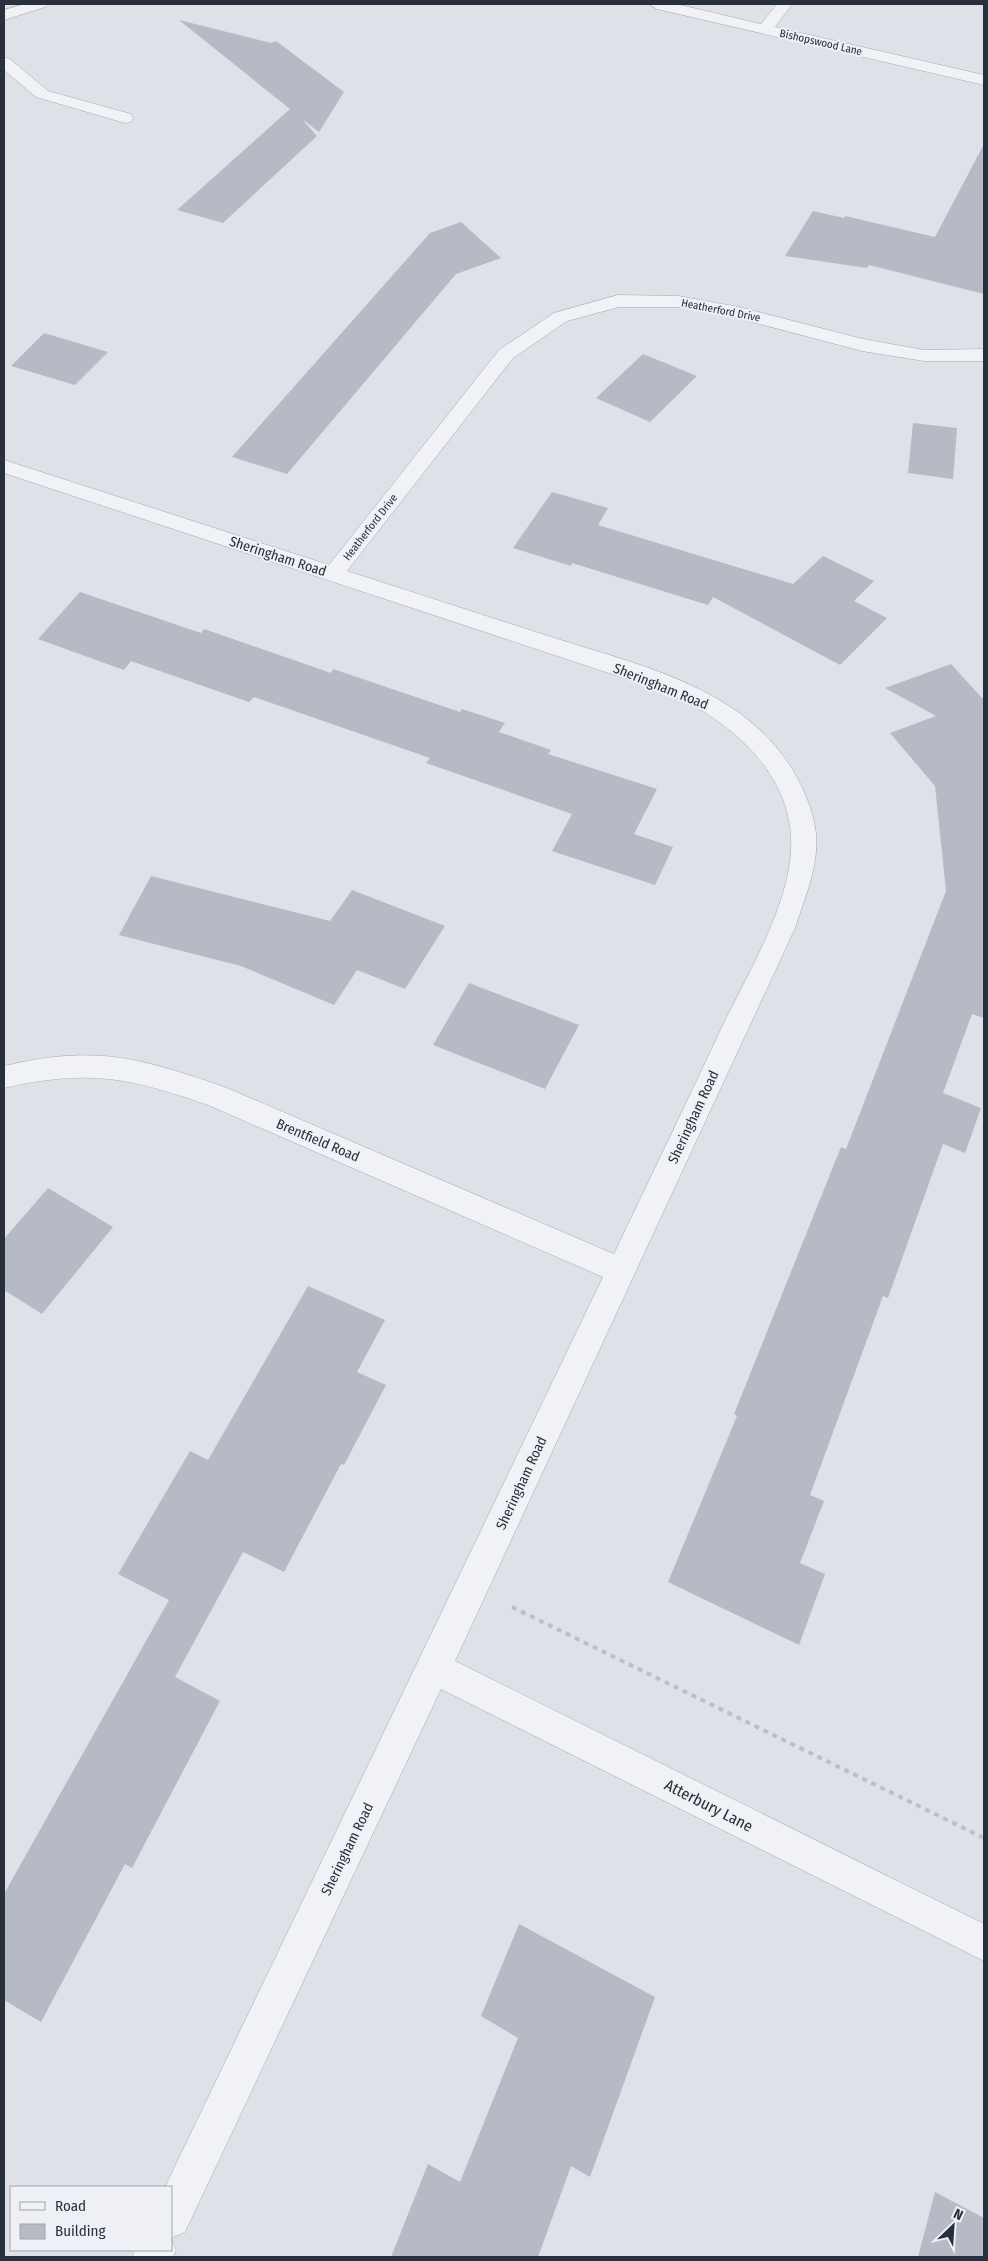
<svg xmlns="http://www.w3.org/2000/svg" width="988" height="2261" font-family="'Fira Sans Condensed',sans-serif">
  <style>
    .building { fill: #b6bac4 }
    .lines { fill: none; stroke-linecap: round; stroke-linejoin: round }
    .minor-casing { stroke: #a4a8b1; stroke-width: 1 }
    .path { stroke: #bdbfc6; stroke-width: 4; stroke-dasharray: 5 5; stroke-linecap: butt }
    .minor { fill: #f1f2f6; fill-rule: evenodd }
    .labels { text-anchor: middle; stroke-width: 4; stroke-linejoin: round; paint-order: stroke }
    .far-street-label { font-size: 11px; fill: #282f3d; stroke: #eef0f5 }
    .street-label { font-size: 14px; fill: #282f3d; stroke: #eef0f5 }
    .near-street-label { font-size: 16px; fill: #282f3d; stroke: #eef0f5 }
  </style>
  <rect width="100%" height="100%" fill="#dee1e7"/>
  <path class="building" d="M179 20 271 43 276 41 344 92 319 132 302 119 317 136 223 223 177 210 290 109Z
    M984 144V294L869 265 867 268 785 256 813 211 844 218 845 216 935 237Z
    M461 222 501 258 456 274 287 474 232 457 430 233Z
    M44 333 108 352 75 385 11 366Z
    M643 354 697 376 650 422 596 398Z
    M913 423 957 428 953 479 908 473Z
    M552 492 608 508 598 525 793 584 823 556 874 581 854 601 887 618 840 665 713 597 708 605 572 563 571 566 513 548Z
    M80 592 201 633 204 629 331 673 333 669 460 712 462 709 505 723 499 732 551 750 548 754 657 789 634 834 673 847 655 885 552 851 572 814 426 763 430 758 254 697 249 702 131 661 124 670 38 639Z
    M951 664 982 698H984V1018L972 1014 943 1093 981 1108 965 1153 943 1144 888 1298 883 1296 810 1495 824 1501 800 1563 825 1574 799 1645 668 1582 737 1416 734 1414 841 1147 846 1149 946 891 935 786 890 733 936 716 885 688Z
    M151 876 330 921 352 890 445 926 405 989 357 970 334 1005 241 966 119 935Z
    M469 983 579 1025 545 1089 433 1045Z
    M48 1188 113 1227 42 1314 4 1290V1239Z
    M308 1286 385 1320 357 1372 386 1385 344 1465 341 1464 284 1572 243 1552 175 1677 220 1701 132 1868 125 1864 41 2022 4 2000V1894L169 1600 118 1574 190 1451 208 1460Z
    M519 1924 655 1997 590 2177 571 2166 538 2257H391L428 2164 460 2182 518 2038 481 2016Z
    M935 2192 984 2218V2257H918Z"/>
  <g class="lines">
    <g class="minor-casing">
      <path id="minor" d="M25 4H48L45 7 4 20V10Z
        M649 4H676L761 24 777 4H792L775 27 984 75V85L657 9Z
        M4 57 10 59 48 91 131 114 133 118 131 122 125 123 36 97 4 70Z
        M618 295 678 296 739 307 863 339 924 350 984 349V361H924L862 351 737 318 678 307H619L567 321 513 358 347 571C412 592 477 613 542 634 630 663 740 684 792 769 804 789 813 810 816 833 819 866 805 897 795 928L455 1661 984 1924V1961L441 1689 185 2232 171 2238V2187H165L603 1277 208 1105C129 1077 87 1069 4 1088V1066C95 1044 141 1058 227 1088L614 1254C650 1178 687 1102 723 1025 747 975 783 916 790 861 800 791 749 736 692 705 674 695 655 689 636 682L4 473V460L329 565 499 350 554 313Z
        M171 2239 176 2250 173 2257H132L135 2250H171Z"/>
    </g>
    <path class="path" d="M512 1607 984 1838"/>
    <use href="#minor" class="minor"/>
  </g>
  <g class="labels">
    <g class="far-street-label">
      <text transform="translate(821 42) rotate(13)" y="4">Bishopswood Lane</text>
      <text transform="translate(721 310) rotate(11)" y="4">Heatherford Drive</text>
      <text transform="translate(370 527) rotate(-52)" y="4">Heatherford Drive</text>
    </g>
    <g class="street-label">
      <text transform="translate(278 556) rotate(18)" y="5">Sheringham Road</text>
      <text transform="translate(661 686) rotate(22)" y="5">Sheringham Road</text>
      <text transform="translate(693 1117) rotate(-65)" y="5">Sheringham Road</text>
      <text transform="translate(318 1140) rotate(23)" y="5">Brentfield Road</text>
      <text transform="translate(521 1483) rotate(-65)" y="5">Sheringham Road</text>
      <text transform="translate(347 1849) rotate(-64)" y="5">Sheringham Road</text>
    </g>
    <g class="near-street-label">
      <text transform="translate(709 1805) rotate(27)" y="6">Atterbury Lane</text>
    </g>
  </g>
  <rect width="988" height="2261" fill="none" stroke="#282f3d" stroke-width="10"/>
  <rect x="10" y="2186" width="162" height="65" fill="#eef0f5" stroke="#9fa3ab"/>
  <rect x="20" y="2202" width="25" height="8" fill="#f1f2f6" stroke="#9fa3ab"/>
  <text x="55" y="2211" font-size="15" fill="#282f3d">Road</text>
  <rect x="20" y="2224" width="25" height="15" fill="#b6bac4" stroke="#9fa3ab"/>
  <text x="55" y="2236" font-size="15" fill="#282f3d">Building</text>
  <g transform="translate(953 2226) rotate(25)" stroke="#eef0f5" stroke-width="4" paint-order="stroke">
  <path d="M0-4L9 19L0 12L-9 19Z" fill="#282f3d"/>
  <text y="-8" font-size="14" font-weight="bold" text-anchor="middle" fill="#282f3d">N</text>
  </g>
</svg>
